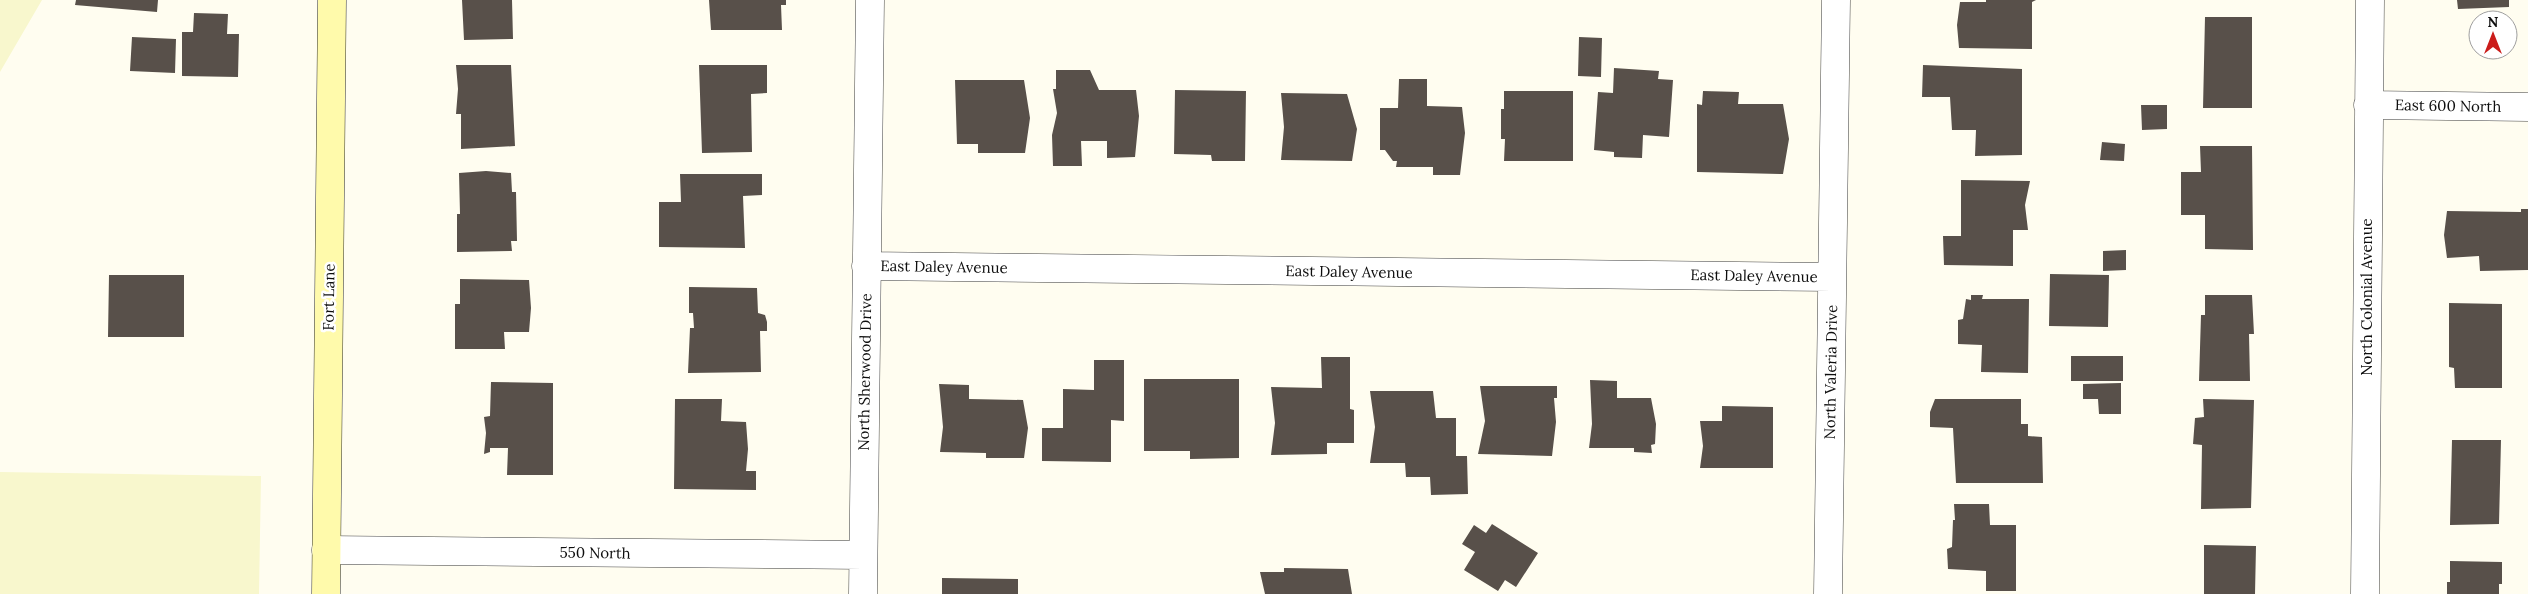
<svg xmlns="http://www.w3.org/2000/svg" width="2528" height="594" font-family="Lora,serif">
  <style>
    .farmland { fill: #f8f7cd }
    .building { fill: #58504a }
    .lines { fill: none; stroke-linecap: round; stroke-linejoin: round }
    .street-casing { stroke: #414141; stroke-width: 29 }
    .secondary-casing { stroke: #303030; stroke-width: 29 }
    .street { stroke: #fff; stroke-width: 28 }
    .secondary { stroke: #fffaab; stroke-width: 28 }
    .labels { text-anchor: middle; stroke-width: 5; stroke-linejoin: round; paint-order: stroke }
    .street-label { font-size: 15px; fill: #0e0e0e; stroke: #fff }
  </style>
  <rect width="100%" height="100%" fill="#fffdf0"/>
  <path class="farmland" d="M0 0H42L0 72Z
    M0 472 261 476 259 594H0Z"/>
  <path class="building" d="M76 0H158L157 12 75 5Z
    M462 0H512L513 39 464 40Z
    M709 0H786V5H781L782 30H711Z
    M1986 0H2036L2032 2V49L1959 48 1957 25 1960 2H1986Z
    M2457 0H2509V7L2458 9Z
    M194 13 228 14 227 34H239L238 77 182 76V32H193Z
    M2205 17H2252V108H2203Z
    M132 37 176 39 175 73 130 71Z
    M1579 37 1602 38 1601 77 1578 76Z
    M456 65H511L515 146 461 149V114H456L458 89Z
    M699 65H767V93L751 94 752 152 702 153Z
    M1923 65 2022 69V155L1975 156 1976 130H1952L1950 97H1922Z
    M1614 68 1659 71 1658 79 1673 80 1669 137 1643 135 1642 158 1614 157V152L1594 150 1598 92 1613 93Z
    M1056 70H1090L1099 90H1136L1139 116 1135 157 1107 158V141H1081L1082 166H1053L1052 135 1057 113 1053 89H1056Z
    M1399 79H1427V106L1462 107 1465 133 1460 175H1433V167H1396L1397 161H1393L1385 150H1380V108H1398Z
    M955 80H1024L1030 118 1025 153H978V144H957Z
    M1175 90 1246 91 1245 161H1212L1211 155 1174 154Z
    M1504 91H1573V161H1504L1505 139H1501V109H1504Z
    M1703 91 1739 92 1738 104H1783L1789 139 1783 174 1697 172V104L1702 105Z
    M1281 93 1347 94 1357 129 1352 161 1281 160 1284 127Z
    M2141 105H2167V129L2142 130Z
    M2102 142 2125 144 2124 161 2100 160Z
    M2200 146H2252L2253 250 2205 249V215H2181V172H2201Z
    M486 171 511 173 512 192H516L517 241H511L512 251 457 252V214H460L459 173Z
    M680 174H762V195L743 196 745 248 659 247V202H681Z
    M1961 180 2030 181 2025 205 2028 230H2013V266L1944 265 1943 236H1961Z
    M2521 209H2528V270L2480 271 2479 256 2447 258 2444 235 2447 211 2521 212Z
    M2126 250V270L2103 271V251Z
    M2050 274 2109 275 2108 327 2049 326Z
    M109 275H184V337H108Z
    M460 279 529 280 531 308 529 332H504L505 349H455V304H460Z
    M689 287 757 288 758 313 765 315 767 322V331H760L761 372 688 373 690 328H694L693 313H689Z
    M1971 295H1983L1982 299H2029L2028 373 1981 372 1982 345 1958 344V320L1963 319 1966 299 1971 300Z
    M2205 295H2252L2254 334H2249L2250 381H2199L2201 315H2205Z
    M2449 303 2502 304V388H2455L2454 368 2449 367Z
    M2071 356H2123V381H2071Z
    M1321 357H1350V409L1354 410V443H1327V454L1271 455 1275 423 1271 387 1322 388Z
    M1094 360H1124V421L1111 420V462L1042 461V428H1063V389L1094 390Z
    M1144 379H1239V458L1190 459V451H1144Z
    M1590 380 1617 381V398H1651L1656 424 1655 444 1651 445 1652 453 1634 452V448H1589L1592 424Z
    M491 382 553 383V475H507L508 448H490V452L484 454 486 433 484 417 490 416Z
    M2121 383V414H2099L2098 399H2083V384Z
    M939 384 969 385V399L1023 400 1028 428 1024 458H986V453L940 452 943 427Z
    M1480 386H1557V398H1554L1556 422 1552 456 1478 454 1485 421Z
    M1370 391H1433L1436 418H1456V456H1467L1468 494 1431 495 1430 477H1406L1405 463H1370L1375 427Z
    M675 399H722L721 421 746 422 748 449 746 471H756V490L674 489Z
    M1935 399H2021V424H2028V436L2042 437 2043 483H1956L1953 428 1930 427V412Z
    M2203 399 2254 400 2251 508 2201 509 2202 445 2193 444 2195 418 2204 417Z
    M1722 406 1773 407V468H1700L1703 446 1700 421H1722Z
    M2452 440H2501L2499 524 2450 525Z
    M1954 504H1989L1990 525H2016V591H1986V571L1948 569 1947 549 1952 547 1953 520H1955Z
    M1492 524 1538 553 1516 587 1505 580 1498 591 1464 570 1475 552 1462 544 1474 525 1486 533Z
    M2204 545 2256 546 2255 594H2204Z
    M2450 561 2502 562V584H2499V594H2447V582H2450Z
    M1284 568 1348 569 1352 594H1265L1260 572H1284Z
    M942 578 1018 579V594H942Z"/>
  <g class="lines">
    <g class="street-casing">
      <path id="street" d="M2368 105 2528 107
        M866 266 1832 277
        M326 550 863 555
        M863 594 870 0
        M1828 594 1836 0
        M2365 594 2370 0"/>
    </g>
    <g class="secondary-casing">
      <path id="secondary" d="M326 594 332 0"/>
    </g>
    <use href="#street" class="street"/>
    <use href="#secondary" class="secondary"/>
  </g>
  <g class="labels">
    <g class="street-label">
      <text transform="translate(2448 106) rotate(1)" y="5">East 600 North</text>
      <text transform="translate(944 267) rotate(1)" y="5">East Daley Avenue</text>
      <text transform="translate(1349 272) rotate(1)" y="5">East Daley Avenue</text>
      <text transform="translate(1754 276) rotate(1)" y="5">East Daley Avenue</text>
      <text transform="translate(329 297) rotate(-89)" y="5">Fort Lane</text>
      <text transform="translate(2367 297) rotate(-90)" y="5">North Colonial Avenue</text>
      <text transform="translate(865 372) rotate(-89)" y="5">North Sherwood Drive</text>
      <text transform="translate(1831 372) rotate(-89)" y="5">North Valeria Drive</text>
      <text transform="translate(595 553) rotate(1)" y="5">550 North</text>
    </g>
  </g>
  <g transform="translate(2493 35)"><circle r="24" fill="#ffffff" stroke="#9f9f9f"/>
  <path d="M0-4L9 19L0 12L-9 19Z" fill="#cb1c1a"/>
  <text y="-8" font-size="14" font-weight="bold" text-anchor="middle" fill="#0e0e0e">N</text>
  </g>
</svg>
